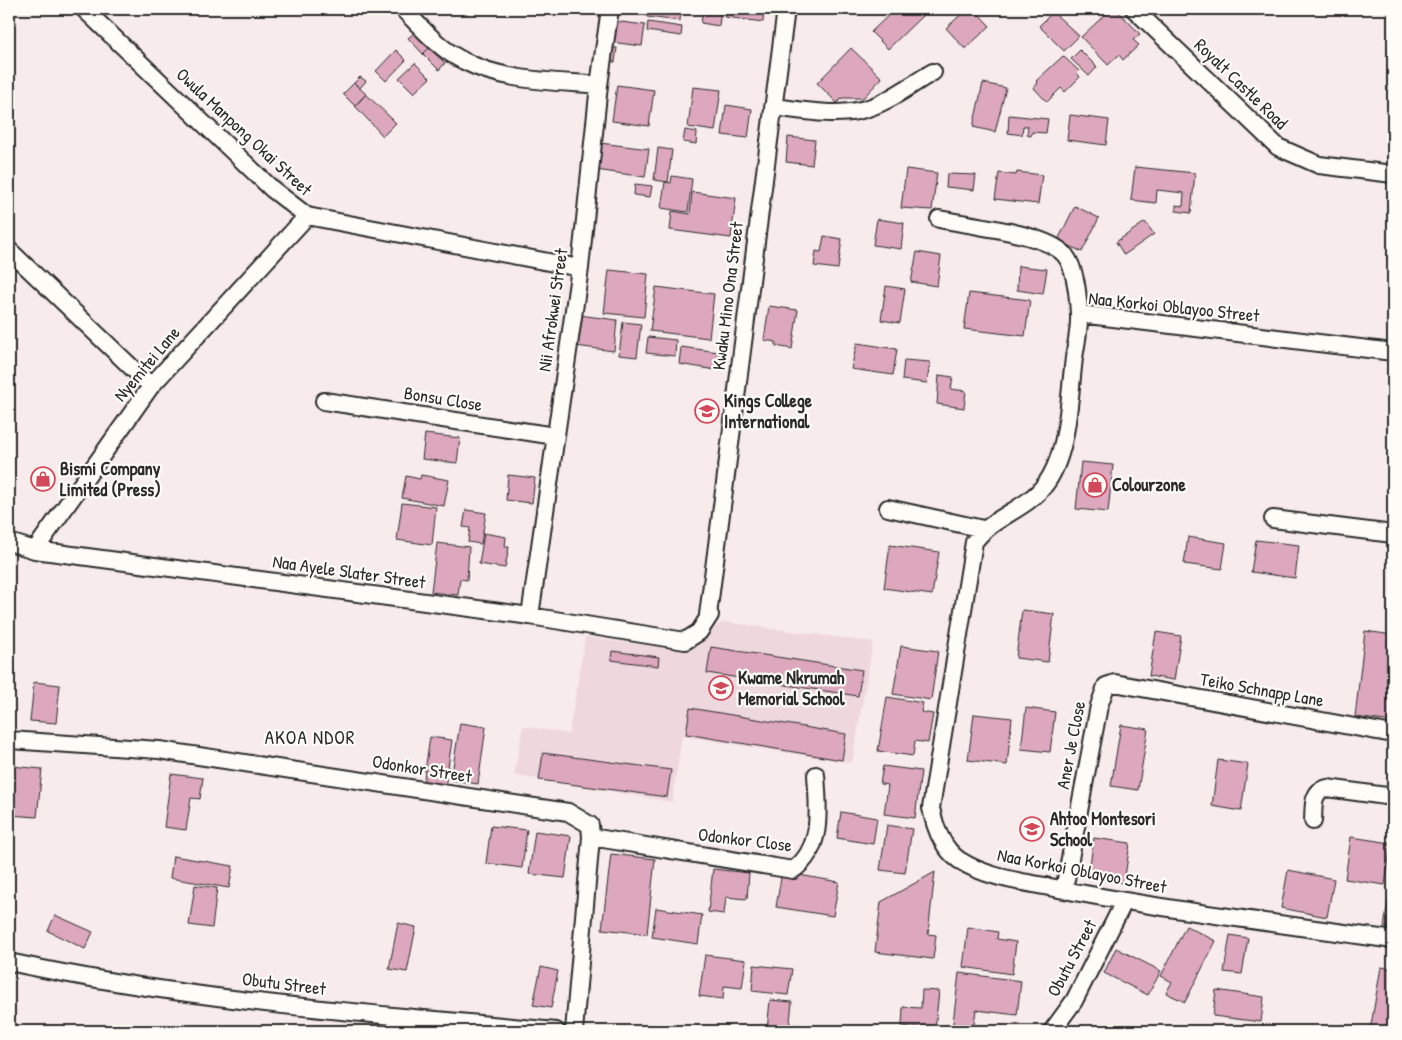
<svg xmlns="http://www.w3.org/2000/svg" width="1402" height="1040" font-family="'Patrick Hand',sans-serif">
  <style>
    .built { fill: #efd7de }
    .building { fill: #dda7be; stroke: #2b2b2b }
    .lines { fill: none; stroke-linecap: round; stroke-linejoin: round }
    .minor-casing { stroke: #2b2b2b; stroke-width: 20 }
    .minor { stroke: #fdfcf7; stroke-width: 16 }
    .labels { text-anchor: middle; stroke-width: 4.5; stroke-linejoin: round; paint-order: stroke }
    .street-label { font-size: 18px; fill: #2b2b2b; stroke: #fdfcf7 }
    .poi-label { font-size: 18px; font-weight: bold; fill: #2b2b2b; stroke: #fdfcf7; text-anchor: start }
    .neighbourhood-label { font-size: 19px; letter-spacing: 1px; fill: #2b2b2b; stroke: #fdfcf7 }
  </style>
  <rect width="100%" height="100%" fill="#f7ebec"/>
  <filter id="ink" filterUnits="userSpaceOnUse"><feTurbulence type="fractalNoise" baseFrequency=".02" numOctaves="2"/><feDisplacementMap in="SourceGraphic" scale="10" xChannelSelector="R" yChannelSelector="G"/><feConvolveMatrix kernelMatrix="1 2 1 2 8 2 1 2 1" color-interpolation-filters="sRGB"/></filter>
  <g filter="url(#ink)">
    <path class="built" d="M723 622 873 642 852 763 682 736 672 802 514 775 523 726 569 734 585 637 682 650Z"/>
    <path class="building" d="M648 9H681L680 21 647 17Z
      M703 9H721L719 26 701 23Z
      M726 9H764L763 22 725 17Z
      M895 9H914L922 16 888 49 871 32Z
      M967 9H974L990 26 965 49 946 28Z
      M1111 9H1116L1140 34 1133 40 1139 45 1123 60 1119 55 1108 65 1081 37Z
      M1053 12 1079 36 1064 51 1039 26Z
      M613 21 645 25 642 46 610 42Z
      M648 22 682 27 681 36 647 31Z
      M415 32 429 48 423 54 408 38Z
      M605 47 617 48 615 62 603 61Z
      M429 48 445 63 439 70 423 54Z
      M851 48 882 78 863 98H842L837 103 817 83Z
      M396 50 406 60 386 81 376 71Z
      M1080 50 1097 67 1089 76 1071 59Z
      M1063 56 1079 71 1077 73 1080 77 1065 92 1061 88 1047 102 1034 88 1038 83 1036 81Z
      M415 63 430 78 414 93 399 78Z
      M360 77 366 81 360 88 354 83Z
      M354 83 366 94 355 106 343 94Z
      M983 83 1006 88 995 132 973 127Z
      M617 85 654 90 649 126 612 121Z
      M693 87 721 90 715 131 688 127Z
      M366 94 396 123 383 136 355 106Z
      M726 105 752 109 748 138 722 135Z
      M1009 115 1048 119 1046 133 1032 132 1031 136 1027 135 1028 126H1023L1022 135 1008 133Z
      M1070 115 1109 120 1106 145 1067 140Z
      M685 130 697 132 696 144 683 142Z
      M788 137 815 140 812 165 786 162Z
      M600 143 649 149 645 177 596 170Z
      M658 148 672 150 668 182 654 180Z
      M1135 167 1195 173 1191 213 1176 211V205L1183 206 1184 193 1157 190 1156 203 1131 200Z
      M906 169 937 173 932 210 901 208Z
      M1017 172 1042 175 1038 204 995 199 999 173 1016 175Z
      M947 174 976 175 974 190 946 187Z
      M672 176 692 179 688 212 661 208 665 182 671 183Z
      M635 184 652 186 650 197 634 195Z
      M692 192 736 198 731 238 670 230 672 211 690 214Z
      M1075 206 1099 218 1082 252 1058 240Z
      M877 219 904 223 901 249 873 245Z
      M1145 222 1154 234 1124 255 1116 242Z
      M824 236 842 239 838 269 814 266 816 251 821 252Z
      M917 252 941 256 937 286 911 282Z
      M1018 266 1047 269 1043 294 1017 290Z
      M609 270 648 274 644 317 604 313Z
      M886 286 905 289 900 323 881 320Z
      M656 287 714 294 709 338 650 331Z
      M969 293 1030 300 1025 336 964 329Z
      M769 306 798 310 792 349 776 346V342L764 340Z
      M579 315 617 320 614 351 575 346Z
      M623 322 641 324 637 357 619 355Z
      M648 337 676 340 675 356 646 353Z
      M857 343 897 349 893 375 851 369Z
      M681 347 719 352 716 370 679 364Z
      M904 360 930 362 927 383 902 380Z
      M939 375 953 377 951 389 966 391 964 408 937 404Z
      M425 434 460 438 457 463 422 459Z
      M1081 462 1113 465 1108 512 1076 509Z
      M421 475 449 480 444 506 402 498 406 476 420 479Z
      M508 475 535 478 532 503 506 500Z
      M402 503 436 507 432 545 397 540Z
      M466 510 486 513 481 544 468 542 470 528 463 527Z
      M484 533 506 537 505 547H509L505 568 479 564Z
      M1188 537 1226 543 1222 569 1184 564Z
      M1256 540 1299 545 1295 578 1251 572Z
      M437 543 469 547 467 580 460 579 458 595 431 592Z
      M890 545 939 552 932 595 884 588Z
      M1022 610 1054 614 1048 662 1016 658Z
      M1365 631 1393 635V722L1355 717Z
      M1156 632 1181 636 1174 680 1149 676Z
      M901 646 938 651 931 700 893 694Z
      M711 647 862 670 858 696 707 673Z
      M612 651 659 657 658 666 611 660Z
      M34 682 60 685 56 723 30 721Z
      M887 697 923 703 921 712 933 714 928 743 915 741 913 756 878 751Z
      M690 708 846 734 842 760 686 734Z
      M1026 708 1055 712 1050 752 1021 749Z
      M974 714 1012 718 1007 765 968 760Z
      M460 723 486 727 478 784 451 780Z
      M1121 725 1148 729 1138 790 1111 786Z
      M430 737 452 740 445 788 423 785Z
      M543 753 671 770 667 797 539 780Z
      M1218 760 1248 764 1241 811 1212 806Z
      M12 766 42 769 37 817 9 815Z
      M883 766 921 771 915 818 884 814 888 785 880 784Z
      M171 774 203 778 200 799 191 798 186 830 164 827Z
      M841 812 877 818 873 844 837 838Z
      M887 825 912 829 905 873 880 870Z
      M491 826 527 830 522 868 486 863Z
      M535 831 571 836 565 878 529 874Z
      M1351 837 1391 843 1385 885 1345 879Z
      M1094 838 1130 843 1124 883 1088 878Z
      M611 854 655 859 647 934 602 929Z
      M173 856 233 866 229 888 170 878Z
      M713 869 749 873 747 899 726 897 724 914 708 912Z
      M1288 870 1334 879 1327 917 1281 908Z
      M782 872 839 882 833 916 776 907Z
      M935 872 928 934 936 935 933 959 875 952 881 902Z
      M1393 872V929L1384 927Z
      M195 885 217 888 212 928 189 925Z
      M656 908 702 915 698 944 652 937Z
      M55 915 93 932 85 949 48 931Z
      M398 923 416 927 407 972 389 969Z
      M1186 926 1216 941 1185 1002 1166 993 1172 982 1161 976Z
      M968 927 998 932 997 939 1016 942 1012 974 963 967Z
      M1230 935 1248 938 1242 974 1224 972Z
      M1116 948 1161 971 1148 995 1104 973Z
      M705 955 746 960 742 988 724 986 723 999 699 996Z
      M754 965 792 969 788 995 752 991Z
      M541 967 558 971 551 1008 533 1005Z
      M1381 967 1393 969V1031H1370Z
      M959 973 1021 981 1017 1015 976 1010 973 1031H952Z
      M922 990 939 991 935 1029 902 1026 903 1007 921 1008Z
      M1216 990 1264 997 1261 1022 1213 1016Z
      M770 1000 792 1002 789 1031H767Z"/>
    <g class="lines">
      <g class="minor-casing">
        <path id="minor" d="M84 9 272 189 307 216 580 268
          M403 9C421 27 440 50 464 61 505 82 554 81 599 85
          M1134 9 1278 147 1319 165 1393 174
          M773 107C800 110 834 117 861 110 887 104 910 85 933 72
          M939 219C968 225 1047 233 1065 255 1076 269 1078 296 1079 313 1080 328 1076 344 1074 358 1069 397 1069 455 1044 486 1025 510 992 517 974 542L931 808C935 828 942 848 959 860 990 880 1029 882 1064 890 1173 911 1283 924 1393 940
          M9 250 151 386
          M1080 314 1393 352
          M324 401 555 436
          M888 508 983 529
          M1273 519 1393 534
          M9 542 35 550 530 616 685 641 699 632 710 615H708L786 9
          M35 550 151 386 307 216
          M530 616 580 268 599 85 610 9
          M9 740 159 750 568 812 590 825 591 837 574 1031
          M1313 821C1314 808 1311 791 1327 788L1386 796 1393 794
          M591 837 793 870C824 848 818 808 816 775
          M1064 890 1099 706 1106 686 1115 683 1125 685 1393 734
          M9 962C189 1001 373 1014 556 1031
          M1052 1031 1074 1001 1124 902"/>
      </g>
      <use href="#minor" class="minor"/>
    </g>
  </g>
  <defs>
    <g id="school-ring" transform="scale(1.25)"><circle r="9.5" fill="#fdfcf7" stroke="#d1495b" stroke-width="1.5"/><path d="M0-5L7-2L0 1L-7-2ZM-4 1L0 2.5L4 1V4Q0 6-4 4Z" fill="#d1495b"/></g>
    <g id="shop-ring" transform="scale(1.25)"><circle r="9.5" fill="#fdfcf7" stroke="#d1495b" stroke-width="1.5"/><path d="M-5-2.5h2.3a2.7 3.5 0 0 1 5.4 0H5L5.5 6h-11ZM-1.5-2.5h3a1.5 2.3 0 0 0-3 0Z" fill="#d1495b"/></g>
  </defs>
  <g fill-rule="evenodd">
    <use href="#school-ring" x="707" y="411"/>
    <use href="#shop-ring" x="43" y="479"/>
    <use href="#shop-ring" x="1095" y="485"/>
    <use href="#school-ring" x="721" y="688"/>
    <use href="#school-ring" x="1032" y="829"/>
  </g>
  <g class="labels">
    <g class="street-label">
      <text transform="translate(1241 84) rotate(44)" y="6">Royalt Castle Road</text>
      <text transform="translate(244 132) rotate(43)" y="6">Owula Manpong Okai Street</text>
      <text transform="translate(728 296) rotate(-83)" y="6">Kwaku Mino Ona Street</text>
      <text transform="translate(1174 307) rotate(6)" y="6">Naa Korkoi Oblayoo Street</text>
      <text transform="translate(553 310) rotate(-82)" y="6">Nii Afrokwei Street</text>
      <text transform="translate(147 364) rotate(-50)" y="6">Nyemitei Lane</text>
      <text transform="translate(443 399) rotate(9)" y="6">Bonsu Close</text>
      <text transform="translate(349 572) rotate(8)" y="6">Naa Ayele Slater Street</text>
      <text transform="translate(1262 690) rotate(10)" y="6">Teiko Schnapp Lane</text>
      <text transform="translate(1071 745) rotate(-79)" y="6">Aner Je Close</text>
      <text transform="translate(422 769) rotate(9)" y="6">Odonkor Street</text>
      <text transform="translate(745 840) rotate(7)" y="6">Odonkor Close</text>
      <text transform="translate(1082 871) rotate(11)" y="6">Naa Korkoi Oblayoo Street</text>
      <text transform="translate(1072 958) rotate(-62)" y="6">Obutu Street</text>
      <text transform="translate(284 984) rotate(7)" y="6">Obutu Street</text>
    </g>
    <g class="poi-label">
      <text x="724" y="407">Kings College<tspan x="724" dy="21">International</tspan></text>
      <text x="60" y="475">Bismi Company<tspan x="60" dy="21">Limited (Press)</tspan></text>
      <text x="1112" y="491">Colourzone</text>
      <text x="738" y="684">Kwame Nkrumah<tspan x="738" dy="21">Memorial School</tspan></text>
      <text x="1050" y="825">Ahtoo Montesori<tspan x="1050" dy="21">School</tspan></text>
    </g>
    <g class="neighbourhood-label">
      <text x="310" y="744">AKOA NDOR</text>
    </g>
  </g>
  <rect width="1402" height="1040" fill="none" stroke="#fdfcf7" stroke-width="30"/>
  <rect x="15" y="15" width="1372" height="1010" fill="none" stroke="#2b2b2b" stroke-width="2" filter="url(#ink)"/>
</svg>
